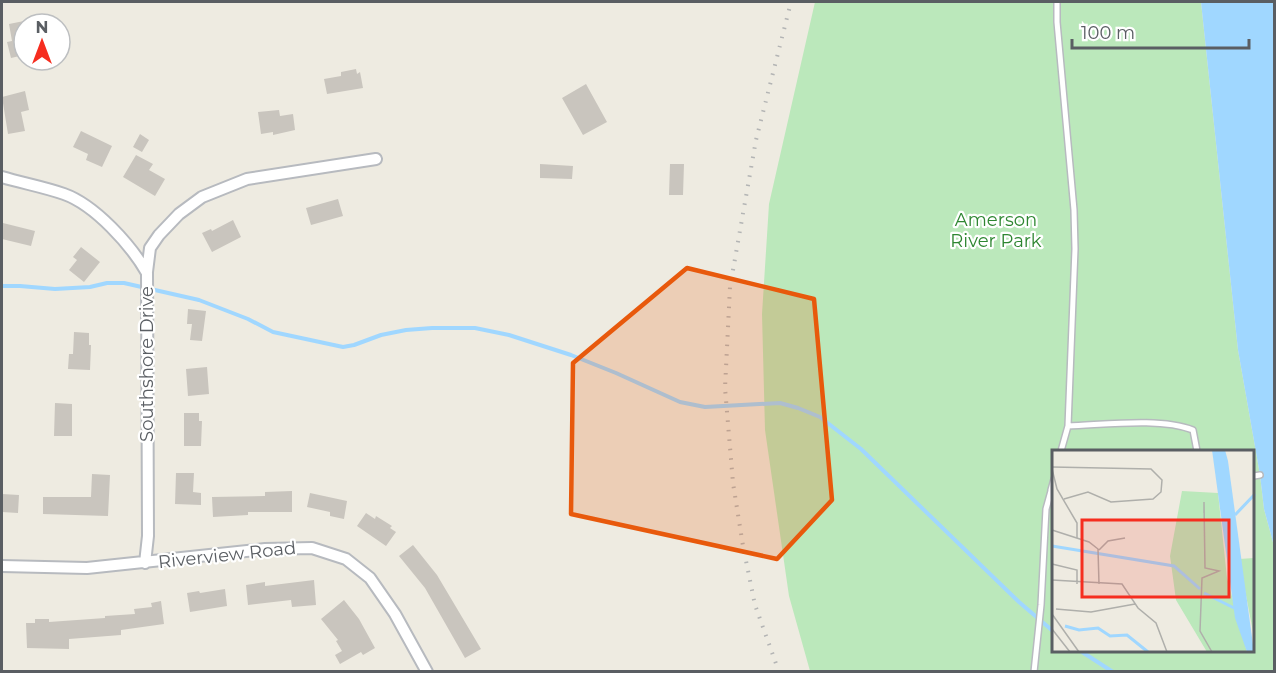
<svg xmlns="http://www.w3.org/2000/svg" width="1276" height="673" font-family="Montserrat,sans-serif">
  <style>
    .green { fill: #bbe8bb; fill-rule: evenodd }
    .water { fill: #a0d7ff }
    .lines { fill: none; stroke-linecap: round; stroke-linejoin: round }
    .stream { stroke: #a0d7ff; stroke-width: 4 }
    .building { fill: #c9c5be }
    .service-casing { stroke: #b7babf; stroke-width: 8 }
    .minor-casing { stroke: #b7babf; stroke-width: 14 }
    .service { stroke: #fff; stroke-width: 5 }
    .minor { stroke: #fff; stroke-width: 10 }
    .rail { stroke: #b3b4b4; stroke-width: 4; stroke-dasharray: 1.5 8; stroke-linecap: butt }
    .marked { fill: #e8590c; fill-opacity: 0.2; stroke: #e8590c; stroke-width: 4.5; stroke-linejoin: round }
    .labels { text-anchor: middle; stroke-width: 4.5; stroke-linejoin: round; paint-order: stroke }
    .park-label { font-size: 18px; fill: #2e8631; stroke: #fff }
    .street-label { font-size: 18px; fill: #5a5e63; stroke: #fff }
    .inset-river { fill: none; stroke: #a0d7ff; stroke-width: 3 }
    .inset-road { fill: none; stroke: #afafab; stroke-width: 1.5 }
    .view { fill: #f62d1f; fill-opacity: 0.15; stroke: #f62d1f; stroke-width: 3 }
    .inset-edge { fill: none; stroke: #5a5e63; stroke-width: 3 }
  </style>
  <rect width="100%" height="100%" fill="#eeebe1"/>
  <path class="green" d="M815 2H1201L1238 350 1260 475 1264 509 1274 546V671H810L789 596 765 430 762 314 769 204ZM1054 451H1254V650H1054Z"/>
  <path class="water" d="M1201 2H1274V546L1264 509 1260 475 1238 350Z"/>
  <g class="lines">
    <path class="stream" d="M2 286H20L55 289 90 287 107 283H124L199 300 248 319 273 332 343 347 354 345 381 335 406 330 432 328H475L509 335 571 355 616 373 680 402 705 407 780 403 798 408 820 417 861 449 1019 602 1054 632
      M1079 650 1113 672"/>
  </g>
  <path class="building" d="M24 21V55L11 58 7 42 12 41 9 24Z
    M356 69 357 74 360 72 363 88 327 94 324 79 341 76V72Z
    M586 84 607 122 583 135 562 98Z
    M25 91 29 110 21 112 25 131 8 134 2 97Z
    M279 110 280 116 293 114 295 130 273 135V132L261 134 258 112Z
    M81 131 112 146 102 167 86 160 88 154 73 147Z
    M140 134 149 140 142 152 133 147Z
    M136 155 153 164 149 170 165 179 155 196 123 177Z
    M540 164 573 166 572 179 540 178Z
    M670 164H684L683 195H669Z
    M338 199 343 216 311 225 306 208Z
    M233 220 241 237 212 252 202 233 211 229 212 231Z
    M3 223 35 231 31 246 2 239Z
    M81 247 100 262 84 282 69 270 77 260 73 257Z
    M188 309 206 311 202 341 190 340 192 324H187Z
    M74 332 89 333V345H91L90 370 68 369 69 354H73Z
    M207 367 209 394 188 396 186 369Z
    M55 403 72 404V436H54Z
    M184 413H199V421H202L201 446H184Z
    M176 473H194L193 492 201 493V505L175 504Z
    M92 474 110 475 108 516 43 514V497H91Z
    M292 491V512H248V515L213 517 212 497 265 496V492Z
    M310 493 347 501 344 519 330 516V512L307 507Z
    M2 494 19 495 18 513 2 512Z
    M366 513 375 519 376 516 392 526 390 528 396 532 386 546 357 526Z
    M413 545 437 575 481 649 465 658 425 588 399 556Z
    M314 580 316 605 292 607 291 600 248 605 246 585 265 582V586Z
    M225 589 227 606 190 612 187 593 199 591 200 593Z
    M344 600 359 619 375 648 363 655 361 652 340 664 335 655 342 651 336 641 338 640 321 619Z
    M161 601 164 624 121 630V635L69 639V649L27 648 26 623H35V619H49V622L105 618V616L135 614 134 609 152 607 151 603Z"/>
  <g class="lines">
    <g class="service-casing">
      <path id="service" d="M1057 2V22L1074 210 1075 249 1068 426C1103 425 1160 417 1193 430L1197 451
        M1061 451 1068 426
        M1254 476 1260 475
        M1051 490 1054 479
        M1034 672 1041 605 1046 509 1051 491 1054 488"/>
    </g>
    <g class="minor-casing">
      <path id="minor" d="M2 177C22 183 44 187 64 194 95 205 131 245 147 273L148 536 145 563
        M147 272 150 248 159 235 179 214 202 197 247 179 376 159
        M2 566 87 568 265 549 312 548 346 559 370 578 395 614 427 672"/>
    </g>
    <use href="#service" class="service"/>
    <use href="#minor" class="minor"/>
    <path class="rail" d="M779 672 755 605 743 546 733 483 725 388 730 287 756 140 791 2"/>
  </g>
  <path class="marked" d="M687 268 814 299 832 500 777 559 571 514 573 363Z"/>
  <g class="labels">
    <g class="park-label">
      <text x="996" y="226">Amerson<tspan x="996" dy="21">River Park</tspan></text>
    </g>
    <g class="street-label">
      <text transform="translate(147 364) rotate(-90)" y="6">Southshore Drive</text>
      <text transform="translate(227 555) rotate(-6)" y="6">Riverview Road</text>
    </g>
  </g>
  <g transform="translate(1052 450)">
    <rect width="202" height="202" fill="#eeebe1"/>
    <path d="M130 41 166 43 175 128 195 202H155L124 150 118 106ZM202 108V187L187 109Z" fill="#bbe8bb"/>
    <path d="M160 0H173L176 11 202 202H195L183 168Z" fill="#a0d7ff"/>
    <path class="inset-river" d="M183 65 203 44M0 96 122 116 148 139M152 143 182 158M13 176 27 180 46 178 58 186 75 185 96 202"/>
    <path class="inset-road" d="M0 17 99 19 110 30 109 42 101 49 59 52 36 42 12 49M0 19 5 39 25 73V88M152 63V52L153 118 167 121 150 128 148 181 160 202M0 80 37 92 46 99 47 134M47 100 56 91 73 88M0 114 25 120V134M0 130 70 134 86 158 104 173 115 202M4 159 39 162 83 154M0 164 27 202M0 179 18 202"/>
    <path class="view" d="M30 70H177V147H30Z"/>
    <rect width="202" height="202" class="inset-edge"/>
  </g>
  <rect width="1276" height="673" fill="none" stroke="#5a5e63" stroke-width="6"/>
  <g transform="translate(42 42)"><circle r="28" fill="#ffffff" stroke="#bdbfc1" stroke-width="1.5"/>
  <path d="M0-4.5L10 22L0 15L-10 22Z" fill="#f62d1f"/>
  <text y="-9" font-size="16" font-weight="bold" text-anchor="middle" fill="#5a5e63">N</text>
  </g>
  <path d="M1072 39v9h177v-9" fill="none" stroke="#5a5e63" stroke-width="3"/>
  <text x="1081" y="39" font-size="18" fill="#5a5e63" stroke="#ffffff" stroke-width="4.5" paint-order="stroke">100 m</text>
</svg>
